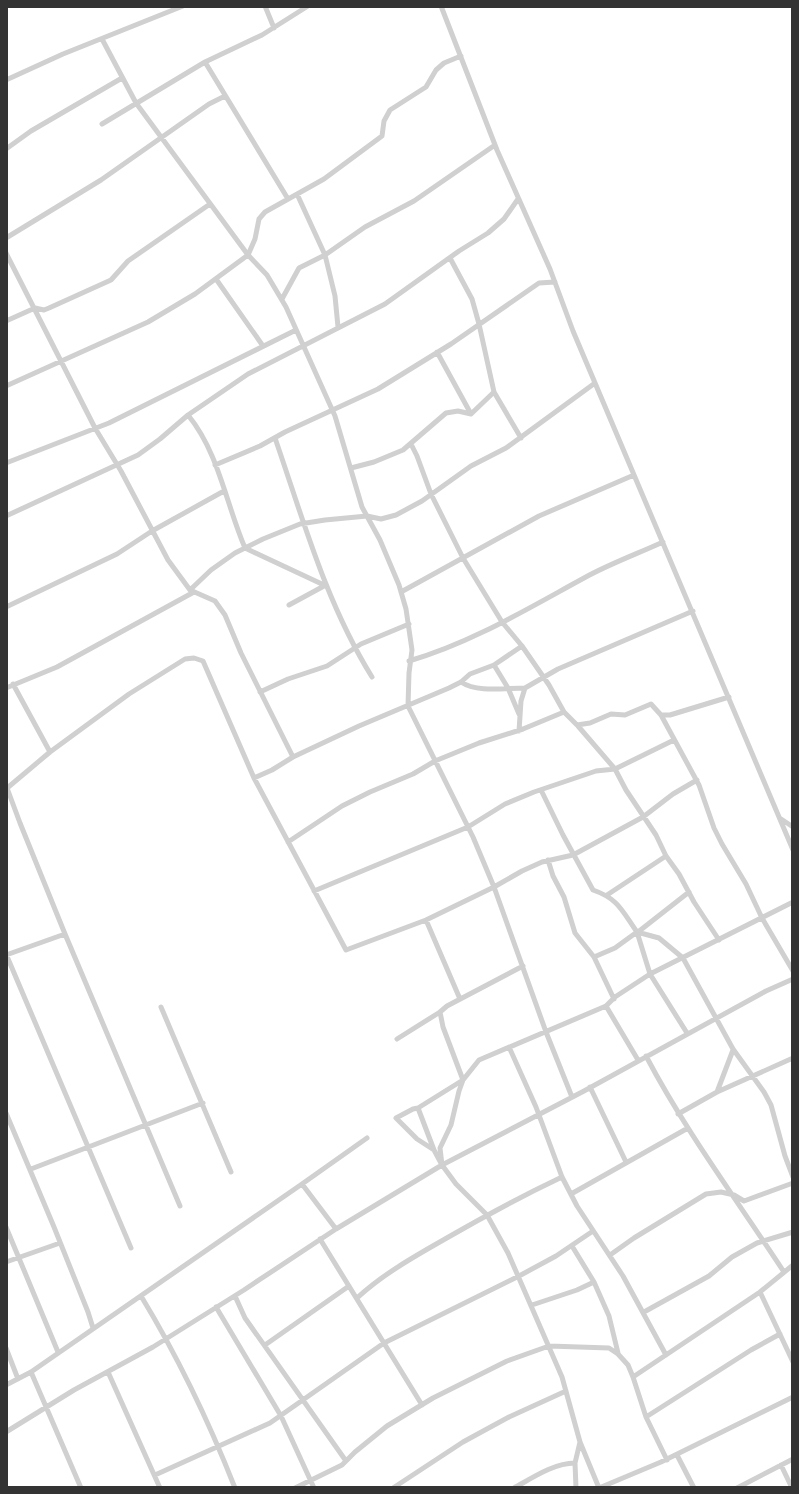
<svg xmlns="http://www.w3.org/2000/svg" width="799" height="1494" font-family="'Archivo Narrow',sans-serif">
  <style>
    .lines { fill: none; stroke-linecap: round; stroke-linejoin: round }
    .minor { stroke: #d0d0d0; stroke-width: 5 }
  </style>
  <rect width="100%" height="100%" fill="#fff"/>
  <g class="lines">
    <path class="minor" d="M265 6 274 28
      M441 6 497 150 550 269 573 331 793 850
      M102 39 136 103 248 255 267 275 286 307 335 416 362 507 380 540 399 585 406 609 412 650 409 673 408 706 473 837 494 887 546 1032 572 1097
      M205 62 288 199
      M6 80 63 54 183 6
      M102 124 205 62 262 35 308 6
      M6 149 31 131 122 78
      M297 194 325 255 335 296 338 327
      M6 238 101 180 209 104 225 96
      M6 253 95 428 121 471 168 560 190 590 215 601 225 615 241 653 293 757
      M450 258 472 299 479 324 494 392 521 438
      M216 279 263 346
      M282 299 299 268 325 255 365 227 414 201 495 145
      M6 321 35 308 44 310 49 308 111 280 128 261 210 204
      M437 352 471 414 494 392
      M6 386 148 322 195 294 248 255 255 239 259 219 265 212 324 179 382 136 384 121 390 110 426 87 436 70 444 63 461 56
      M188 415C219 453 226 504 245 548L324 585
      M275 438C303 519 326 603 372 677
      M411 444 417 456 431 494 463 558 502 622 522 646 549 685 564 712
      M6 463 109 423 296 330
      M215 465 260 446 285 432 378 389 451 344 539 283 555 282
      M351 468 374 462 403 450 446 413 458 411 471 414
      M6 516 138 455 160 439 188 415 248 374 385 304 459 251 488 233 504 219 518 199
      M190 590 211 570 235 553 263 539 300 524 325 520 367 516 381 519 396 515 422 501 471 466 506 448 595 383
      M401 592 539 516 634 475
      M289 605 324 586
      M6 607 117 554 152 531 224 491
      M409 661C471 643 527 609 584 578 609 564 637 554 663 542
      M494 665 508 688 519 714
      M461 682C477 693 505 688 525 688
      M13 684 50 752
      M6 688 57 667 194 592
      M260 692 288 679 327 666 361 644 409 624
      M661 715H670L729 697
      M578 726 615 769 674 740
      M519 731 521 701 525 688 558 669 693 611
      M254 778 272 770 293 757 359 726 449 688 461 682 470 674 494 665 522 646
      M7 788 20 823 65 934 180 1206
      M6 789 50 752 129 694 185 659 194 658 203 661 254 778 346 950 426 920 494 887 522 871 542 862 573 855 643 817 673 794 697 780
      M541 790 563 835 593 890C619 899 622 911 637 932L659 938 683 958 733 1049 764 1092 771 1105 785 1156 793 1177
      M781 819 793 827
      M288 842 342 806 370 792 413 774 435 761 479 743 523 729 564 712 577 725 590 723 611 714 625 715 651 704 661 715 699 785 714 828 722 844 746 884 762 918 793 971
      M548 860 553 876 564 897 575 933 594 957 614 999
      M314 891 468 827 505 804 534 792 596 771 615 769 626 790 656 835 666 856 679 874 694 902 719 940
      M607 895 666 856
      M426 920 460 999
      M638 932 689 892
      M6 954 131 1248
      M6 955 65 934
      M594 957 615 948 637 932 650 974 687 1033
      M606 1006 638 1060
      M161 1007 231 1172
      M397 1039 440 1012
      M509 1047 536 1107 562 1177 577 1206 623 1276 666 1355
      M646 1056C686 1132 737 1200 784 1272
      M590 1087 626 1162
      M717 1092 733 1050
      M418 1108 434 1150 442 1165 456 1184 487 1215 508 1253 562 1377 580 1442 599 1488
      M6 1113 54 1227 88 1312 93 1328
      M678 1114 717 1092 793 1058
      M434 1150 417 1139 396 1118 413 1109 418 1108 463 1080 443 1027 440 1012 447 1006 523 966
      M442 1165 440 1148 451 1125 459 1091 463 1080 479 1060 606 1006 615 997 650 974 793 902
      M31 1169 203 1103
      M302 1184 367 1138
      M571 1194 688 1128
      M6 1227 58 1352
      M320 1239 422 1405
      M572 1246 594 1282 609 1316 618 1353
      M610 1255 634 1238 706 1194 721 1192 734 1195 744 1201 793 1183
      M6 1262 60 1243
      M760 1292 793 1362
      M141 1296C178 1357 209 1422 235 1488
      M235 1296 245 1318 346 1461
      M357 1298C383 1274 415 1256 445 1239 483 1217 522 1196 562 1177
      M532 1305 577 1290 594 1282
      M216 1307 281 1416 314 1488
      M644 1312 709 1276 732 1257 757 1243 793 1232
      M265 1345 349 1286
      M6 1348 18 1379
      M31 1372 81 1488
      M108 1372 160 1488
      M6 1385 31 1372 302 1184 336 1229
      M646 1417 633 1377 760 1292 793 1265
      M6 1432 74 1390 153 1347 244 1290 336 1229 442 1165 584 1091 766 991 793 979
      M677 1455 694 1488
      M667 1460 646 1417 751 1350 780 1334
      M781 1465 792 1488
      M155 1475 270 1423 384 1343 519 1276 556 1256 593 1231
      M295 1488 342 1465 355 1452 387 1426 433 1398 507 1361 549 1346 609 1348 618 1354 628 1365 633 1377
      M393 1488 463 1442 509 1417 566 1391
      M514 1488C532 1478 554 1463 575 1463
      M576 1488 575 1463 580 1442
      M599 1488 661 1462 793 1397
      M737 1488 793 1459"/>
  </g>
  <rect width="799" height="1494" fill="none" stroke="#333333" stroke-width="16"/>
</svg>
